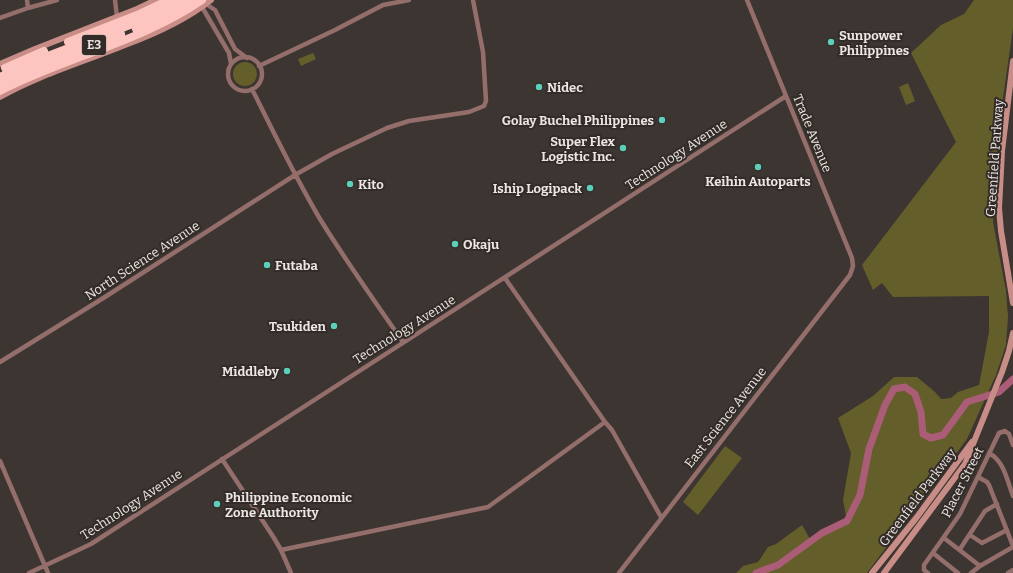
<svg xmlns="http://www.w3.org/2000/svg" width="1013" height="573" font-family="Bitter,serif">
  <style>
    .green { fill: #645e2b }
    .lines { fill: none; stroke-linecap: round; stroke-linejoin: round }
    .river { stroke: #ab5c77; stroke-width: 7 }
    .street { stroke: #946e6b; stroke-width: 4.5 }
    .secondary { stroke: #c88d87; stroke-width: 6 }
    .highway { stroke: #fcc5bf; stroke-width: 8 }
    .poi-dot { fill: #5ccebb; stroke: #322b27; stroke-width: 1.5 }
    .labels { text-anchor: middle; stroke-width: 4; stroke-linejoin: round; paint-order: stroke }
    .shield { fill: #322b27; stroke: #b4aeab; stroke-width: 1 }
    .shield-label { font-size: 12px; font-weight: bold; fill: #ebe6e3 }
    .poi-label { font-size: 13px; font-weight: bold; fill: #ebe6e3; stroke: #322b27; text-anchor: start }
    .street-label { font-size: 13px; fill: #ebe6e3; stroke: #322b27 }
  </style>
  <rect width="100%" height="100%" fill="#3d3531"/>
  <path class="green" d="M974 0H1013V28L1001 112 993 222 1006 291 1008 317 1006 345 996 375 967 439 867 573H736L743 566 758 562 768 547 776 544 802 525 811 541 822 533 847 521 843 500 851 453 838 418 873 396 894 377H917L935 392 941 399 951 398 958 392 979 385 989 332V296L893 297 882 283 873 290 862 265 956 142 911 53 941 25 964 14Z
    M313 53 316 59 301 66 298 59Z
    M233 74a12 12 0 1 1 24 0a12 12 0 1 1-24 0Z
    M908 83 915 101 906 105 899 87Z
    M725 446 742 458 698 515 683 502Z"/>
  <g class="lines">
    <path class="river" d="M756 573 778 565 822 533 847 521 860 495 869 449 885 405 894 389 905 387 915 394 921 412 923 434 931 438 943 435 967 402 999 392 1013 379"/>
    <path class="street" d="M27 0 28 8
      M115 0 117 17
      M206 4 215 10 235 49 247 58
      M202 7 229 53 231 64
      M0 18 28 8 57 0
      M228 74a17 17 0 1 1 34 0a17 17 0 1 1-34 0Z
      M259 66 335 30 383 5 409 0
      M252 89C274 133 295 177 320 219 346 261 375 302 403 342
      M0 362 105 297 295 175 332 154 387 128 409 121 469 112 484 106 486 101 483 52 473 0
      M605 422 612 430 661 517
      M989 453C1004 461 1007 480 1013 496
      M222 459 274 538 281 550 291 573
      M0 461 48 573
      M978 477 987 482 989 485 1013 546
      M970 535 982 543 1007 530
      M944 538 980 566
      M960 549 985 511 997 504
      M281 550 488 507 605 422 505 278
      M933 553 958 573
      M29 573 91 544 786 96
      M619 573 850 275 853 266 852 258 747 0
      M928 573 924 570V565L960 514 999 433 1005 431 1009 434 1013 445
      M971 573 980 566 1013 547
      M1008 573 1013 570"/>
    <path class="secondary" d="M1013 61 1002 151 999 208 1001 231 1013 303
      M0 64 35 49 137 9 156 0
      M0 97C39 75 83 62 125 45 155 34 186 20 211 0
      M872 573 917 517 972 442
      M884 573 965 464 1002 372 1009 351 1013 333"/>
    <path class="highway" d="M136 29 167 15 192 0
      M68 42 137 15 169 0
      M5 68 44 51
      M0 77C58 47 124 34 180 0
      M0 84 47 63 121 34
      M0 91C66 57 141 42 202 0"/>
  </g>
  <g class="poi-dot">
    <circle cx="831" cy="42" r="4"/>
    <circle cx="539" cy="87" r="4"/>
    <circle cx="662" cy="120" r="4"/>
    <circle cx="623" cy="148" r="4"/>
    <circle cx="758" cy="167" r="4"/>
    <circle cx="350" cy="184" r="4"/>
    <circle cx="590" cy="188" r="4"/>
    <circle cx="455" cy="244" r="4"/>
    <circle cx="267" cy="265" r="4"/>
    <circle cx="334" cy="326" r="4"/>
    <circle cx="287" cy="371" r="4"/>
    <circle cx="217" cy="504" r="4"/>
  </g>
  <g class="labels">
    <rect class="shield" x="82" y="35" width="24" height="20" rx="3"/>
    <g class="shield-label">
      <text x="94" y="49">E3</text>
    </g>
    <g class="poi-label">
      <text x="839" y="40">Sunpower<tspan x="839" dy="15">Philippines</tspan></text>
      <text x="547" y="92">Nidec</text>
      <text x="654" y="125" text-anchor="end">Golay Buchel Philippines</text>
      <text x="615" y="146" text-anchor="end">Super Flex<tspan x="615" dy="15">Logistic Inc.</tspan></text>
      <text x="758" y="186" text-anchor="middle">Keihin Autoparts</text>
      <text x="358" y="189">Kito</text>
      <text x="582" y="193" text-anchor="end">Iship Logipack</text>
      <text x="463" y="249">Okaju</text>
      <text x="275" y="270">Futaba</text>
      <text x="326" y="331" text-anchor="end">Tsukiden</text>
      <text x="279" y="376" text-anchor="end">Middleby</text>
      <text x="225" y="502">Philippine Economic<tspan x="225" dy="15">Zone Authority</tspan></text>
    </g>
    <g class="street-label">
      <text transform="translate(813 133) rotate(68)" y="5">Trade Avenue</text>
      <text transform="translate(676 154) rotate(-33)" y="5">Technology Avenue</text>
      <text transform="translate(994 158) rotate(-86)" y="5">Greenfield Parkway</text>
      <text transform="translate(142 260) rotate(-33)" y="5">North Science Avenue</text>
      <text transform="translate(404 329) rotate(-32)" y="5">Technology Avenue</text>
      <text transform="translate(725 417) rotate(-52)" y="5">East Science Avenue</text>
      <text transform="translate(962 482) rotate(-63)" y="5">Placer Street</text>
      <text transform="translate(917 497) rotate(-53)" y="5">Greenfield Parkway</text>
      <text transform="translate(131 504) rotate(-33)" y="5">Technology Avenue</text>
    </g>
  </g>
</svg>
